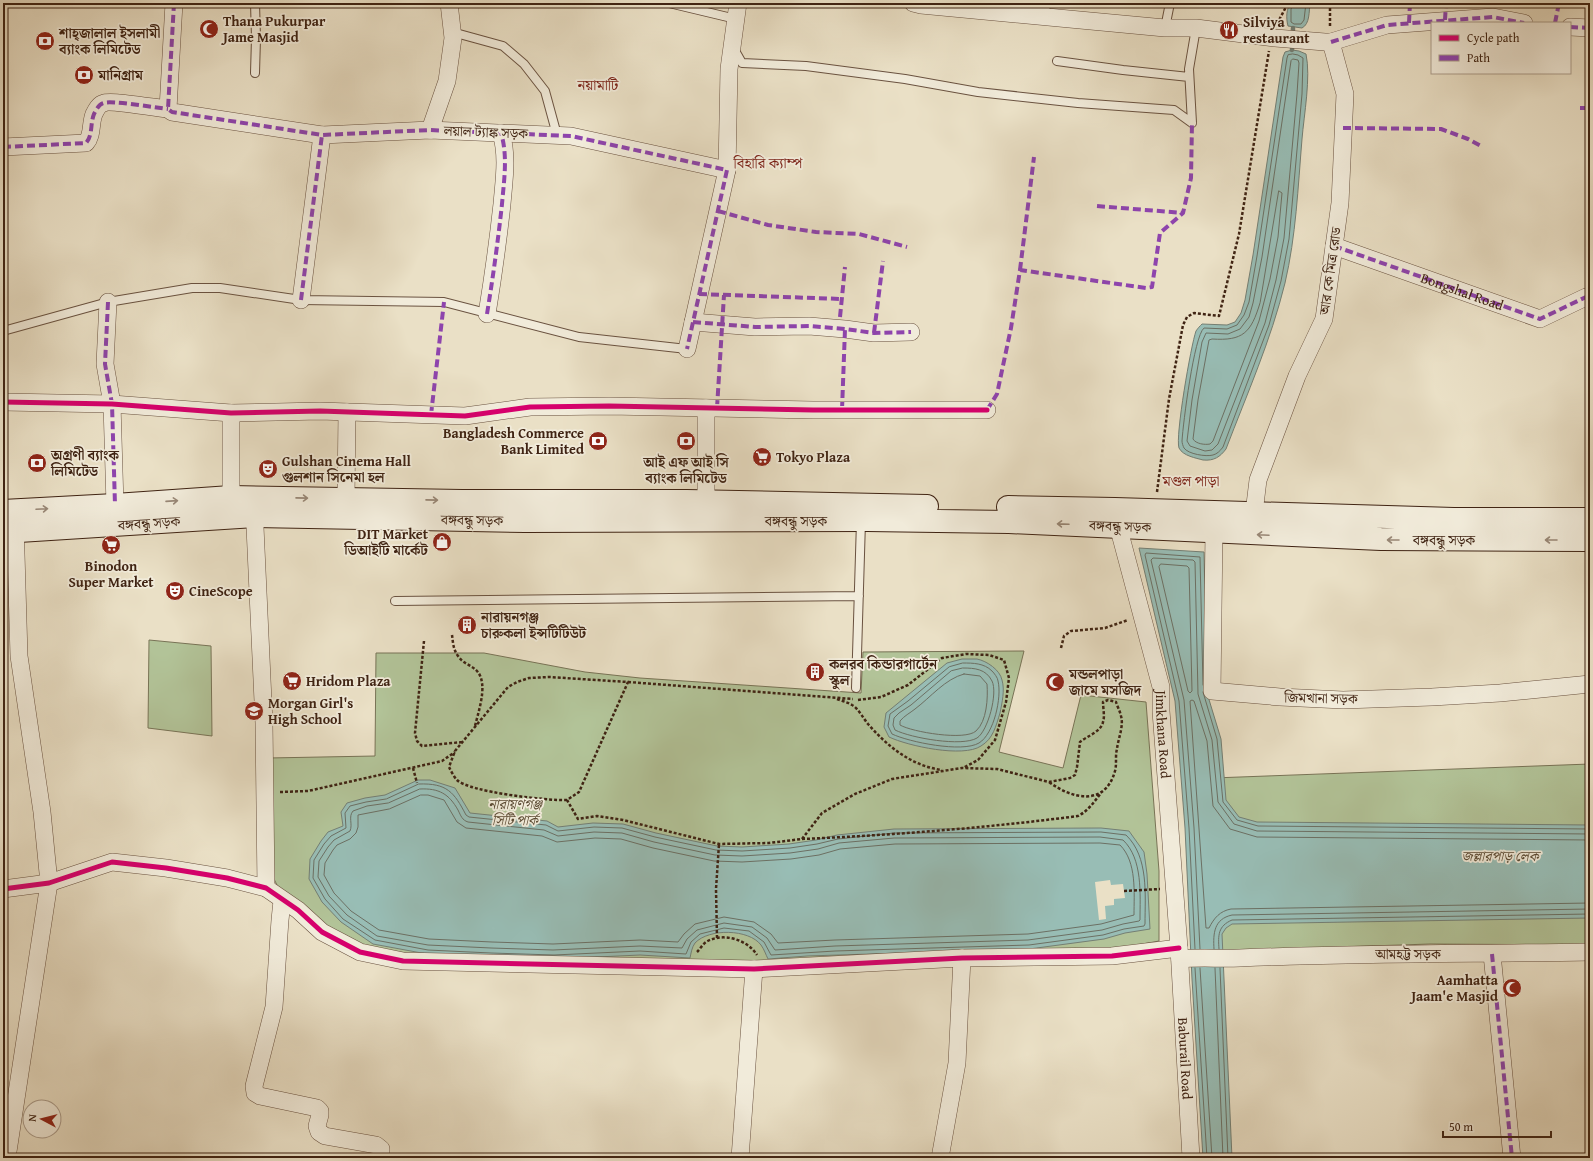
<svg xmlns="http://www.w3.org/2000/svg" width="1593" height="1161" font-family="'Gentium Book Plus','Noto Serif Bengali',serif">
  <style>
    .green { fill: #b2c398; stroke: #787356 }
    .water { fill: #98bdb5; stroke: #747f74 }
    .pier { fill: #eae0c6 }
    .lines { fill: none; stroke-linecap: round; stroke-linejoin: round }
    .shore { stroke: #6c7064; stroke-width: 1 }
    .stream { stroke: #747f74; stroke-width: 4.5 }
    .lane-casing { stroke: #6a5240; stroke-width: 10 }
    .street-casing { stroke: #6a5240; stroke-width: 18 }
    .secondary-casing { stroke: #3f2313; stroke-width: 24 }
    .path { stroke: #3f2313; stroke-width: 2.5; stroke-dasharray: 3 2; stroke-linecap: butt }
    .lane { stroke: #f1ebda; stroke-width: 8 }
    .street { stroke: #f1ebda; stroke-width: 17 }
    .secondary { stroke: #f1ebda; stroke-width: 22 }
    .quiet { stroke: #8e44ad; stroke-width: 4; stroke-dasharray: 8 4; stroke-linecap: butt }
    .cycleway-casing { stroke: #f1ebda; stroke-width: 8 }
    .cycleway { stroke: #d6006c; stroke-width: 5 }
    .oneway { stroke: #988776 }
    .labels { text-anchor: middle; stroke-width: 3.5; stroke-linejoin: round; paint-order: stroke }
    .poi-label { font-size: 14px; font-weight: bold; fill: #3f2313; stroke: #f1ebda; text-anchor: start }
    .street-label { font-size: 14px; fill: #3f2313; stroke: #f1ebda }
    .park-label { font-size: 14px; font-style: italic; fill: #5c4b34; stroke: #f1ebda }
    .neighbourhood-label { font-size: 15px; fill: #7a1f14; stroke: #f1ebda }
  </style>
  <rect width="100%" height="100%" fill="#eae0c6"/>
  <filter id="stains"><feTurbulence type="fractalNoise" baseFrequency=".005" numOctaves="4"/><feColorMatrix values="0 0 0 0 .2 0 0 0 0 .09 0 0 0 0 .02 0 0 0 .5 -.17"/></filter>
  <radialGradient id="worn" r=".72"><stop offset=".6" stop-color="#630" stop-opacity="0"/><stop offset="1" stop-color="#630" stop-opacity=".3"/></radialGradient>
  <path class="green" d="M149 640 211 646 212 736 148 728Z
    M1024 651 999 752 1063 768 1081 695 1146 702 1159 871V941L1093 953 790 965 478 961 370 949 336 932 281 893 273 877 268 758 375 756 376 653H484L585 672 640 678 861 693 863 652Z
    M1590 764V945L1430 944 1218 951 1213 778Z"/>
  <path class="water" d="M1291 3H1310C1309 11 1310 24 1302 28L1288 26C1286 18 1286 9 1291 3Z
    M1292 50 1299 51 1306 54C1311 77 1304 115 1302 139 1298 187 1296 236 1285 283 1271 340 1247 394 1226 449 1220 457 1214 461 1203 460 1196 458 1183 456 1179 448 1175 437 1191 345 1196 331 1198 328 1200 326 1202 324L1227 325 1235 322 1241 313 1245 300 1253 255 1283 57 1285 52Z
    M1139 548 1204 552 1207 693 1221 739 1226 800 1239 817 1257 822 1590 825V918L1232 924 1226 928 1222 934 1232 1158H1203L1192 979 1185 828 1175 701Z
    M962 659C967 659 972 659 977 659 987 661 1000 670 1002 680 1005 690 1002 703 1000 713 996 726 993 739 981 746 963 758 908 746 889 737L884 727 886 713 947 663Z
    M418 780H430L455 788 470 813 547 821 558 827 593 823 623 824 656 833 717 846 742 847 789 844 816 840 837 835 894 829 1101 828 1129 831 1144 852 1147 874 1150 929 1125 933 1104 939 1029 949 807 956 768 959C766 955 764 949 761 945 749 929 709 928 695 943 692 947 691 953 690 958L640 955 554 959 427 954 373 944 341 922 322 902 309 879 310 859 321 841 328 832 343 826 341 812 347 803 365 798 385 795Z"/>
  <path class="pier" d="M1110 880 1111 885 1123 884 1125 898 1114 899V905L1105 906 1106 919 1099 920 1095 882Z"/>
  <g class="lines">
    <path class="shore" d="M1294 3 1291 9V22L1294 24H1301L1304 20 1306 3
      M1293 54 1298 55 1303 58 1302 94 1289 239 1281 281 1269 325 1223 447C1220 451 1217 454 1213 455 1206 457 1188 454 1184 448 1183 446 1182 443 1182 441 1183 424 1194 336 1204 328L1227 329 1237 325 1244 315 1249 302 1257 256 1287 58 1288 55Z
      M1293 59 1298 60 1299 63 1297 94 1284 238 1276 280 1265 323 1218 444 1212 450 1205 451 1190 446 1187 441 1192 400 1202 342 1206 333 1228 334 1240 329 1249 317 1253 303 1262 257 1291 61Z
      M1279 191 1282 193 1278 237 1270 279 1259 321 1213 441 1210 444C1205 445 1196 444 1193 439L1198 400 1209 340 1212 339C1243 341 1251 333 1260 303Z
      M1161 564 1187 566 1189 568 1192 691 1190 693 1188 691 1159 567Z
      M963 663C973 663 984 663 992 671 994 673 998 678 998 681 1002 697 994 734 979 743 962 753 909 742 892 734L888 726 890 714 908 701 949 667Z
      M963 668C975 668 986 669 992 681 998 693 988 731 977 738 962 747 911 738 895 730L893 725 894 718 899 713 911 705 951 671Z
      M964 674 980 676 987 684C988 698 987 721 976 731 965 741 912 732 900 725V721C904 716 910 713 915 709 931 697 945 679 964 674Z
      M1203 692 1217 739 1223 802 1237 820 1258 826 1590 829
      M419 784C447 783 454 792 466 815L469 817 546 825 558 831 594 827 622 828 655 837 716 850 742 851 790 848 817 844 838 839 894 833 1101 832 1126 835C1149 857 1145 895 1145 924L1144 926 1124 929 1103 935 1029 945 835 951 771 955 764 942 749 931 724 928 700 934 691 942 686 954 640 951 554 955 491 953 428 950 375 940 343 919 325 899 313 878 314 860 324 844 331 836 346 828 345 813 350 806 366 802 386 799Z
      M420 789C439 788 449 794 458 810 461 816 462 820 468 822L544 830 558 836 594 832 622 833 654 842 715 855 742 856 790 853 818 849 839 843 894 838 1100 837 1123 840C1143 859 1140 894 1140 920L1139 921 1123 924 1102 930 1028 940 835 946 775 950 767 938 752 927 724 923 697 930 687 939 682 948 640 946 553 950 491 948 428 945 377 936 347 915 329 896 318 877 319 861 328 847 334 840 350 831C353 824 348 817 353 811L367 806 388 803Z
      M421 795H428L444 800 457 822 466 828 542 836 557 842 595 838 621 839 653 848 714 861 742 862 791 859 819 855 840 849 895 844 1100 843 1120 845C1137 862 1134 893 1134 915L1101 924 1028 934 835 940 778 943 771 934 754 922 724 917 695 924 684 934 678 942 640 940 553 944 492 942 429 939 379 930 351 911 334 893 324 875 325 863 333 850 337 845 350 839 356 833 358 827V815L389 809Z
      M1590 840 1257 837 1230 829 1213 806 1207 741 1194 701 1192 700 1190 701 1206 928H1209C1214 918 1220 911 1231 909L1590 903
      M1195 949 1189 828 1179 701 1145 555 1146 553 1200 557 1203 685
      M1200 949 1194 828 1184 700 1151 560 1153 558 1193 560 1195 562 1198 694 1212 740 1218 802 1234 824 1257 831 1590 834
      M1214 949C1213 933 1214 919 1232 915L1590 909
      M1219 949C1218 935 1218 926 1232 920L1590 914
      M1195 968 1207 1158
      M1200 968 1212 1158
      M1215 968 1223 1158
      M1220 968 1228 1158"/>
    <path class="stream" d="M1292 50 1293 28"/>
    <g class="lane-casing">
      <path id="lane" d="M586 3H593
        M669 3 736 19
        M1045 3 1046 17
        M1165 28 1170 3
        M452 32 503 46 524 64 545 91 557 135
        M734 49 742 63 806 66 905 79 978 92 1078 103 1174 110 1192 123
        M1057 61 1123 70 1189 77
        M255 73 256 38 255 3
        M1192 123 1189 69 1196 28
        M3 331 108 302 192 288H220L301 300 444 302 579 337 687 349
        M395 601 859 596
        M856 688 861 521"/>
    </g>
    <g class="street-casing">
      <g id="street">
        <path d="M174 3 168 109 172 112 322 135 430 130 571 136 727 170 687 349"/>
        <path d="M913 3 921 5 1165 28H1196L1275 38 1325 42H1331L1387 25 1493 17 1524 23"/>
        <path d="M1570 27 1590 28"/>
        <path d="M430 130 447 81 453 38 449 3"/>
        <path d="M3 147 86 143C93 135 90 124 94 114 96 110 99 104 104 103 110 100 158 108 168 109"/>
        <path d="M727 170 729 69 738 3"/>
        <path d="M1334 246 1540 319 1586 297H1590"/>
        <path d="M301 300 322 135"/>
        <path d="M108 302 105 364 112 404 115 505"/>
        <path d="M487 314C493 277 498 241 502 204 504 180 508 156 501 133"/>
        <path d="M693 322 755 327 809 326 845 329 874 333 911 332"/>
        <path d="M3 402 112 404 231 413 320 411 465 416 530 407 609 406 813 410H987"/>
        <path d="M231 413V497"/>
        <path d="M346 498 347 412"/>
        <path d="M706 502V408"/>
        <path d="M254 505 264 723 266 888"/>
        <path d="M1254 513 1258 480 1297 376 1324 319 1340 203 1345 94 1331 42"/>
        <path id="s1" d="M1118 526 1161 687V711L1179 948 1191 1158"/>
        <path d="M1214 531 1212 691 1280 697 1343 700 1432 697 1500 693 1590 684"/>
        <path d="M3 889 49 883 112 862 166 868 227 878 266 888 298 910 322 932 360 952 403 961 754 969 962 958 1112 956 1179 948"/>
        <path d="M282 901 280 920 274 1007 254 1086 255 1093 260 1096 317 1108 320 1111V1115L317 1126 319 1132 325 1136 376 1145 381 1149V1158"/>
        <path d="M1492 954 1512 1158"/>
        <path d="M1180 959C1200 957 1220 959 1240 958 1357 953 1473 954 1590 952"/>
        <path d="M7 1158 49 883 42 812 19 656 15 520"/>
        <path d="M740 1158 754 969"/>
        <path d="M940 1158 957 1063 962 958"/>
      </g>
    </g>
    <g class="secondary-casing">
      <path id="secondary" d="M1008 507 1115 509 1454 519H1590
        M3 511 115 505 231 497 462 501H687L927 506
        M3 532 255 516 525 521 867 520 1009 522 1381 539 1590 540"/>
    </g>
    <path class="path" d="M1330 3V26
      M1277 24 1288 3
      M1157 492 1169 399 1183 325 1187 317 1194 313 1219 316 1239 234 1269 51
      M452 635C453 642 453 649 458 656 465 667 480 665 482 683 484 695 478 714 475 726
      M424 641 415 733 417 741 422 746 463 742
      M1061 648 1064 636 1071 631 1105 628 1128 620
      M628 682 853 699
      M837 699C842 701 847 702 852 705 858 708 863 718 868 724 888 747 912 766 942 770
      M858 700 881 697 908 685 942 658 966 654 989 655 1004 660 1009 678 1006 702 995 740 978 760 963 768
      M413 768 417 783
      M280 792 308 791 442 761 455 752
      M567 800C548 801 469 792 457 780 454 777 451 771 449 767L455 751 508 687 517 682 529 678 549 677 628 682 579 792 567 800 578 819 597 816 623 820 719 844 769 843 802 839 822 813 855 794 892 779 962 768 997 769 1049 782 1070 778 1075 775 1077 767 1080 742C1087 736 1101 732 1103 722 1105 717 1103 708 1103 702L1108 700 1116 702C1117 706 1120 711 1121 716 1124 726 1118 739 1117 749 1115 756 1117 764 1115 771 1105 807 1072 799 1049 782
      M802 839C894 835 986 828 1078 816 1088 811 1094 802 1101 793
      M1124 891 1160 889
      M717 938 716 889 719 844
      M697 952C700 949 703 944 706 942 722 932 747 939 757 955"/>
    <use href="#lane" class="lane"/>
    <use href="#street" class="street"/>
    <use href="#secondary" class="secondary"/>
    <g class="quiet">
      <path d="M174 3 168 109 172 112 322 135 430 130 571 136 727 170 687 349"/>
      <path d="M921 5V3"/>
      <path d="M1445 20 1446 3"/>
      <path d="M1409 23 1410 3"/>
      <path d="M1555 23 1559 3"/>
      <path d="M1570 27 1590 28"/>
      <path d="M1331 42 1387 25 1493 17 1524 23"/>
      <path d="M1580 108H1590"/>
      <path d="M1343 128 1441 129 1468 139 1481 146"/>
      <path d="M3 147 86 143C93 135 90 124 94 114 96 110 99 104 104 103 110 100 158 108 168 109"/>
      <path d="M1097 206 1183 213"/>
      <path d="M718 211 768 225 816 232 859 234 907 247"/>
      <path id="s2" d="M1334 246 1540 319 1586 297H1590"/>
      <path d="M1020 270 1034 157"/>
      <path d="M699 294 842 299"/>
      <path d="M301 300 322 135"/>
      <path d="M108 302 105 364 112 404 115 505"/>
      <path d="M487 314C493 277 498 241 502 204 504 180 508 156 501 133"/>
      <path d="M840 317 845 267"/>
      <path d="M693 322 755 327 809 326 845 329 874 333 911 332"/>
      <path d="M874 333 883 261"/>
      <path d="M717 408 724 295"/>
      <path d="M842 410 845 329"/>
      <path d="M987 410 997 394 1011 328 1020 270 1146 288 1152 287 1160 233 1183 213 1191 178 1192 123"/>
      <path d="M431 415 444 302"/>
      <path d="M1492 954 1512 1158"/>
    </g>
    <g class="cycleway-casing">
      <path id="cycleway" d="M3 402 112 404 231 413 320 411 465 416 530 407 609 406 813 410H987
        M3 889 49 883 112 862 166 868 227 878 266 888 298 910 322 932 360 952 403 961 754 969 962 958 1112 956 1179 948"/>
    </g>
    <use href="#cycleway" class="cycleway"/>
  </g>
  <defs><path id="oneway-shaft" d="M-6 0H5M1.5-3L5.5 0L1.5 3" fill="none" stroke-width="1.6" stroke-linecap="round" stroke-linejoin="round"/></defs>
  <g class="oneway">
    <use href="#oneway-shaft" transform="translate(302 498) rotate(1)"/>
    <use href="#oneway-shaft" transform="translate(432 500) rotate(1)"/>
    <use href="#oneway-shaft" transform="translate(172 501) rotate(-4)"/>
    <use href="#oneway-shaft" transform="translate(42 509) rotate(-3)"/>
    <use href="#oneway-shaft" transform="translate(1063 524) rotate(-178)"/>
    <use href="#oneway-shaft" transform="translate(1263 535) rotate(-177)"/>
    <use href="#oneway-shaft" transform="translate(1393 540) rotate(-180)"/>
    <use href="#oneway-shaft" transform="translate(1551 540) rotate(180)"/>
  </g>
  <defs>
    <g id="mosque-disc" transform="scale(1)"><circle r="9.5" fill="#8f2418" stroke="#f1ebda"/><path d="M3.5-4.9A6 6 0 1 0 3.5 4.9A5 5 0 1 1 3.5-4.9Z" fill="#fff"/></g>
    <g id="restaurant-disc" transform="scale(1)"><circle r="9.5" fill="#8f2418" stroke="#f1ebda"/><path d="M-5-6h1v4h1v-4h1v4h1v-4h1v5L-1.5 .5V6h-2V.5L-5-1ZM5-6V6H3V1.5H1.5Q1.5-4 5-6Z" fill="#fff"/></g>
    <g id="bank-disc" transform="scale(1)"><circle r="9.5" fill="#8f2418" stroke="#f1ebda"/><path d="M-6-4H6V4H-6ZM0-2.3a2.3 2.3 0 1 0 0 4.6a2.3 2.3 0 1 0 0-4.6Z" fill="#fff"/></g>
    <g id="supermarket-disc" transform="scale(1)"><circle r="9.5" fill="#8f2418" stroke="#f1ebda"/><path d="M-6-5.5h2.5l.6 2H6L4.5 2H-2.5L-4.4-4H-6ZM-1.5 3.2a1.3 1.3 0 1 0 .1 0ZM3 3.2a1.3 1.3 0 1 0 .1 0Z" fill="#fff"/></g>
    <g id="theatre-disc" transform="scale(1)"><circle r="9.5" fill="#8f2418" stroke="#f1ebda"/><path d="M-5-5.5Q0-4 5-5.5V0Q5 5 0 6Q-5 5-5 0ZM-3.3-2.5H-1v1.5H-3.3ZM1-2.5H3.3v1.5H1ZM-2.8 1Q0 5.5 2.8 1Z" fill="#fff"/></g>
    <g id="shop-disc" transform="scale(1)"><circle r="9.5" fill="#8f2418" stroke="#f1ebda"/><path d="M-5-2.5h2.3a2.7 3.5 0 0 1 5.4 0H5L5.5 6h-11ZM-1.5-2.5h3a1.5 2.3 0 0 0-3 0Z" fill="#fff"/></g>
    <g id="building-disc" transform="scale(1)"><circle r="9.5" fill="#8f2418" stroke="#f1ebda"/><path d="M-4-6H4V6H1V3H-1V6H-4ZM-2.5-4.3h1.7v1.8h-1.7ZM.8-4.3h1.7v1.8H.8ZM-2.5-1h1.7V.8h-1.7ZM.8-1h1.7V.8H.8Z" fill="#fff"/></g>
    <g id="school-disc" transform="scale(1)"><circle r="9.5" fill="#8f2418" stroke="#f1ebda"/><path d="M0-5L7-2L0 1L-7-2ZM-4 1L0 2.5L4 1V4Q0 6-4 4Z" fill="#fff"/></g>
  </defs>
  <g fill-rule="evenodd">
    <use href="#mosque-disc" x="209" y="29"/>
    <use href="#restaurant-disc" x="1229" y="30"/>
    <use href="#bank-disc" x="45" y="41"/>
    <use href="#bank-disc" x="84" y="75"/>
    <use href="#bank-disc" x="598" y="441"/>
    <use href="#bank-disc" x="686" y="441"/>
    <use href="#supermarket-disc" x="762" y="457"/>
    <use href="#bank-disc" x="37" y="463"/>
    <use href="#theatre-disc" x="268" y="469"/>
    <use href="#shop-disc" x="442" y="542"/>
    <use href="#supermarket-disc" x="111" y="545"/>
    <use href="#theatre-disc" x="175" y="591"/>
    <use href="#building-disc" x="467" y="625"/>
    <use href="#building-disc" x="815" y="672"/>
    <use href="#supermarket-disc" x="292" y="681"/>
    <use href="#mosque-disc" x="1055" y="682"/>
    <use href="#school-disc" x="254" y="711"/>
    <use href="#mosque-disc" x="1512" y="988"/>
  </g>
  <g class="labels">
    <g class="poi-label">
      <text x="223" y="26">Thana Pukurpar<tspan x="223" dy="16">Jame Masjid</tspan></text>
      <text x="1243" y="27">Silviya<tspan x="1243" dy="16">restaurant</tspan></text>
      <text x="59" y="38">শাহ্জালাল ইসলামী<tspan x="59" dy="16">ব্যাংক লিমিটেড</tspan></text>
      <text x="98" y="80">মানিগ্রাম</text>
      <text x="584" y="438" text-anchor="end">Bangladesh Commerce<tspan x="584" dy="16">Bank Limited</tspan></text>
      <text x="51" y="460">অগ্রণী ব্যাংক<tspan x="51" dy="16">লিমিটেড</tspan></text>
      <text x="776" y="462">Tokyo Plaza</text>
      <text x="282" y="466">Gulshan Cinema Hall<tspan x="282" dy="16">গুলশান সিনেমা হল</tspan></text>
      <text x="686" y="467" text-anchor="middle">আই এফ আই সি<tspan x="686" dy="16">ব্যাংক লিমিটেড</tspan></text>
      <text x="428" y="539" text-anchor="end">DIT Market<tspan x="428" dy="16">ডিআইটি মার্কেট</tspan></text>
      <text x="111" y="571" text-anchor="middle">Binodon<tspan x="111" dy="16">Super Market</tspan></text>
      <text x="189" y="596">CineScope</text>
      <text x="481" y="622">নারায়নগঞ্জ<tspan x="481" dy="16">চারুকলা ইন্সটিটিউট</tspan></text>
      <text x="829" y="669">কলরব কিন্ডারগার্টেন<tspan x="829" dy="16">স্কুল</tspan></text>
      <text x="1069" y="679">মন্ডলপাড়া<tspan x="1069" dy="16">জামে মসজিদ</tspan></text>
      <text x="306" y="686">Hridom Plaza</text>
      <text x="268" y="708">Morgan Girl's<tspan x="268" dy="16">High School</tspan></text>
      <text x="1498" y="985" text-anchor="end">Aamhatta<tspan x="1498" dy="16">Jaam'e Masjid</tspan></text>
    </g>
    <g class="street-label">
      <text transform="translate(486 132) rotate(2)" y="5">লয়াল ট্যাঙ্ক সড়ক</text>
      <text transform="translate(1330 271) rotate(-82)" y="5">আর কে মিত্র রোড</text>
      <text dy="5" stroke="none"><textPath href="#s2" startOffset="136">Bongshal Road</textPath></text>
      <text transform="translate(472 520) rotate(1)" y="5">বঙ্গবন্ধু সড়ক</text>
      <text x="796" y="526">বঙ্গবন্ধু সড়ক</text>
      <text transform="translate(149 523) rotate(-4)" y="5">বঙ্গবন্ধু সড়ক</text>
      <text transform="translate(1120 526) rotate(2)" y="5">বঙ্গবন্ধু সড়ক</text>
      <text x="1444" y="545">বঙ্গবন্ধু সড়ক</text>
      <text transform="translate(1321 698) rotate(1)" y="5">জিমখানা সড়ক</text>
      <text dy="5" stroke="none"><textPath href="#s1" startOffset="214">Jimkhana Road</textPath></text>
      <text x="1408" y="959">আমহট্ট সড়ক</text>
      <text dy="5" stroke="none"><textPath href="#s1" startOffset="539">Baburail Road</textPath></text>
    </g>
    <g class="park-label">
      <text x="515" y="809">নারায়ণগঞ্জ<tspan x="515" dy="16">সিটি পার্ক</tspan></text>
      <text x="1500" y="861">জল্লারপাড় লেক</text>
    </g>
    <g class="neighbourhood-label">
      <text x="598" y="90">নয়ামাটি</text>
      <text x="768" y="168">বিহারি ক্যাম্প</text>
      <text x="1191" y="486">মণ্ডল পাড়া</text>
    </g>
  </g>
  <rect width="1593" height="1161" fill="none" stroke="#eae0c6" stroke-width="16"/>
  <rect x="4" y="4" width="1585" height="1153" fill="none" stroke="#3f2313" stroke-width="2"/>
  <rect x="8" y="8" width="1577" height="1145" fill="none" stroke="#3f2313"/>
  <rect x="1431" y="22" width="140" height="52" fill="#f1ebda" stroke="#aa9b8a"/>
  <rect x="1439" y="35" width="20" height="6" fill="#d6006c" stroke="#aa9b8a"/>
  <text x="1467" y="42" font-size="12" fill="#3f2313">Cycle path</text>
  <rect x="1439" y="55" width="20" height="6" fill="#8e44ad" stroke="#aa9b8a"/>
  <text x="1467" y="62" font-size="12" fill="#3f2313">Path</text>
  <g transform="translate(42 1119) rotate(277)"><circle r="19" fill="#f1ebda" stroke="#aa9b8a"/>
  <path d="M0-3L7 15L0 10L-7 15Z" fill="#8f2418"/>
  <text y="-6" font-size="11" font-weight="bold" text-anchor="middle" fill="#3f2313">N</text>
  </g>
  <path d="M1443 1131v6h108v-6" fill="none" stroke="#3f2313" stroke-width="2"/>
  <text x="1449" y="1131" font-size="12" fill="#3f2313" stroke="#f1ebda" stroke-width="3" paint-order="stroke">50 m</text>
  <rect width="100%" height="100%" filter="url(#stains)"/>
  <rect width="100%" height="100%" fill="url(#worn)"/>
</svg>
